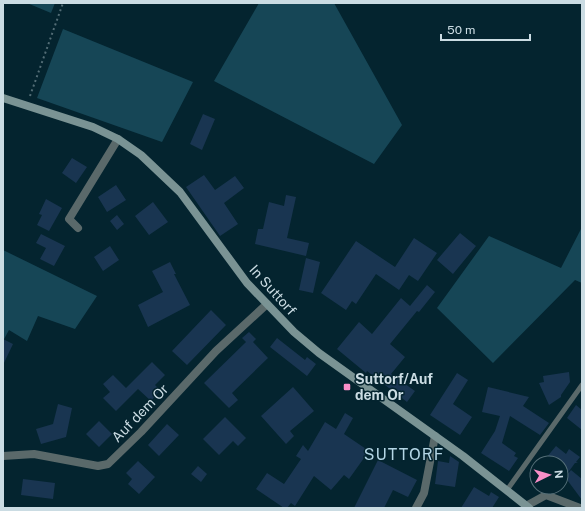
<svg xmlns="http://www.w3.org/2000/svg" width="585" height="511" font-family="'Public Sans',sans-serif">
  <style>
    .green { fill: #164656 }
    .building { fill: #193551 }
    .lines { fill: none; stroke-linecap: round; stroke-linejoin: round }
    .path { stroke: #536d76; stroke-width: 2; stroke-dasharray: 2 3; stroke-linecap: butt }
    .lane { stroke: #5a696a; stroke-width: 5 }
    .street { stroke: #5a696a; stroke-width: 8 }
    .secondary { stroke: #7a9394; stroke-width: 8 }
    .poi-dot { fill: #fa8fc8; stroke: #04242f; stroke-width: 1.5 }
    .labels { text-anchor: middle; stroke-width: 3; stroke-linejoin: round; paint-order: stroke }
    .street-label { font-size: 14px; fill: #cbdce3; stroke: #04242f }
    .poi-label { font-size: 14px; font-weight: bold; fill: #cbdce3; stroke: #04242f; text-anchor: start }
    .quarter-label { font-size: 16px; letter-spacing: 1px; fill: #b4d6e5; stroke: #04242f }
  </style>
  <rect width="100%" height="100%" fill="#04242f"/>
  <path class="green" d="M27 3H55L51 13Z
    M259 3H334L402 125 374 164 214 81Z
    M63 29 193 82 162 142 37 98Z
    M582 227V283L575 280 493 363 437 308 489 236 561 268Z
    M3 250 97 296 75 329 38 316 27 341 9 330 3 341Z"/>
  <path class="building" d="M203 114 215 119 202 150 190 144Z
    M72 158 87 167 76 183 62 173Z
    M204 175 215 190 235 176 244 188 224 203 238 224 220 236 186 187Z
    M116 185 126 200 107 212 98 197Z
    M286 195 296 197 287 238 309 243 306 256 255 244 258 229H263L269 202 284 206Z
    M46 199 62 208 49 231 37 225 42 215 39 214Z
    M153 202 168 222 149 235 135 216Z
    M117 215 124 224 117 230 110 221Z
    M460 233 476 246 453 274 437 260Z
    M41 234 65 246 54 266 40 259 46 248 36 243Z
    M414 238 437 253 418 281 409 275 399 290 376 274 356 304 352 301 346 310 321 293 356 241 395 267Z
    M110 246 119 260 103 271 94 257Z
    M306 258 320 262 313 293 299 290Z
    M170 262 176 274H174L190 305 148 327 138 305 163 292 152 271Z
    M427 285 435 292 419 312 417 311 390 344 405 357 391 374 415 391 407 402 367 371 366 373 337 349 359 322 372 334 401 298 410 306Z
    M211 310 226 325 187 365 172 351Z
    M249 332 256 339 253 342 268 358 232 393 238 400 229 408 204 383 246 342 242 338Z
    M277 338 305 360 307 357 316 364 307 376 270 347Z
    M3 339 13 344 3 365Z
    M152 362 165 375 155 385 160 390 151 401 138 389 116 411 103 398 110 392 103 384 113 375 126 388Z
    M569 372 570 382 561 395V397L549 405 539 383 544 382 543 376Z
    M457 373 468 380 453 404 472 417 460 435 430 415Z
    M293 387 314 411 290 431 294 436 286 444 261 416Z
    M488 387 529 397 523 406 549 423 540 435 510 416 502 443 516 453 514 456 518 458 509 471 481 453 495 431 500 416 482 412Z
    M58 404 72 408 66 437 41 444 36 429 53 424Z
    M576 405 582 410V430L567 418Z
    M345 413 353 418 344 434 369 451 349 479 344 475 331 490 314 476 295 506 291 503 287 508H284L256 489 267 473 284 484 301 459 296 456 303 445 308 451 325 422 336 429Z
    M225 417 246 438 238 446 233 441 219 455 203 439Z
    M99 421 112 434 99 447 86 434Z
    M167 424 179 435 159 456 148 445Z
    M556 446 566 454 569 449 580 457 576 462 578 463H575L567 474 561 470V463H552L546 458Z
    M450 456 459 462 455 487 435 484 438 461 449 463Z
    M378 460 417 480 408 497 393 490 384 508H354Z
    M138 461 155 477 139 494 128 484 132 479 126 473Z
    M198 466 207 474 201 482 191 474Z
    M571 470 582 479V500L565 477Z
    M23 479 55 483 53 499 21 495Z
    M474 487 489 496 491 492 499 497 492 508H461Z"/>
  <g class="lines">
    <path class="path" d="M30 96 63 3"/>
    <path class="lane" d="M507 490 582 385"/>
    <path class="street" d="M78 228 69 219 118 139
      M3 456 34 454 98 466 108 464 141 432 216 351 267 304
      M526 506 546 495 580 508
      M416 508 424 493 435 436"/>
    <path class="secondary" d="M3 98 93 127 118 139 141 155 180 192 247 283 294 332 319 353 463 456 529 508"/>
  </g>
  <rect class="poi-dot" x="343" y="383" width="8" height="8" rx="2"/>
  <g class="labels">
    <g class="street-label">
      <text transform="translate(273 290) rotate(48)" y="5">In Suttorf</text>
      <text transform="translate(140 413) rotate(-46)" y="5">Auf dem Or</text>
    </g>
    <g class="poi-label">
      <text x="355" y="384">Suttorf/Auf<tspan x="355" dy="16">dem Or</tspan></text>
    </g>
    <g class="quarter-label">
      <text x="404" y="460">SUTTORF</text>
    </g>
  </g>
  <rect width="585" height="511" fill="none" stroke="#cbdce3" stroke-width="8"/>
  <g transform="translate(549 475) rotate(85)"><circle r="19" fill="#04242f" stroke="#546e77"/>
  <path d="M0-3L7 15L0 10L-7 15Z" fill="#fa8fc8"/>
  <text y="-6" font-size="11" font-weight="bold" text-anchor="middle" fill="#cbdce3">N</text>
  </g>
  <path d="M441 34v6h89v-6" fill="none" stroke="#cbdce3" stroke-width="2"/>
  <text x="447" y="34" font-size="12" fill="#cbdce3" stroke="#04242f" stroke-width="3" paint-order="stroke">50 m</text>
</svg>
